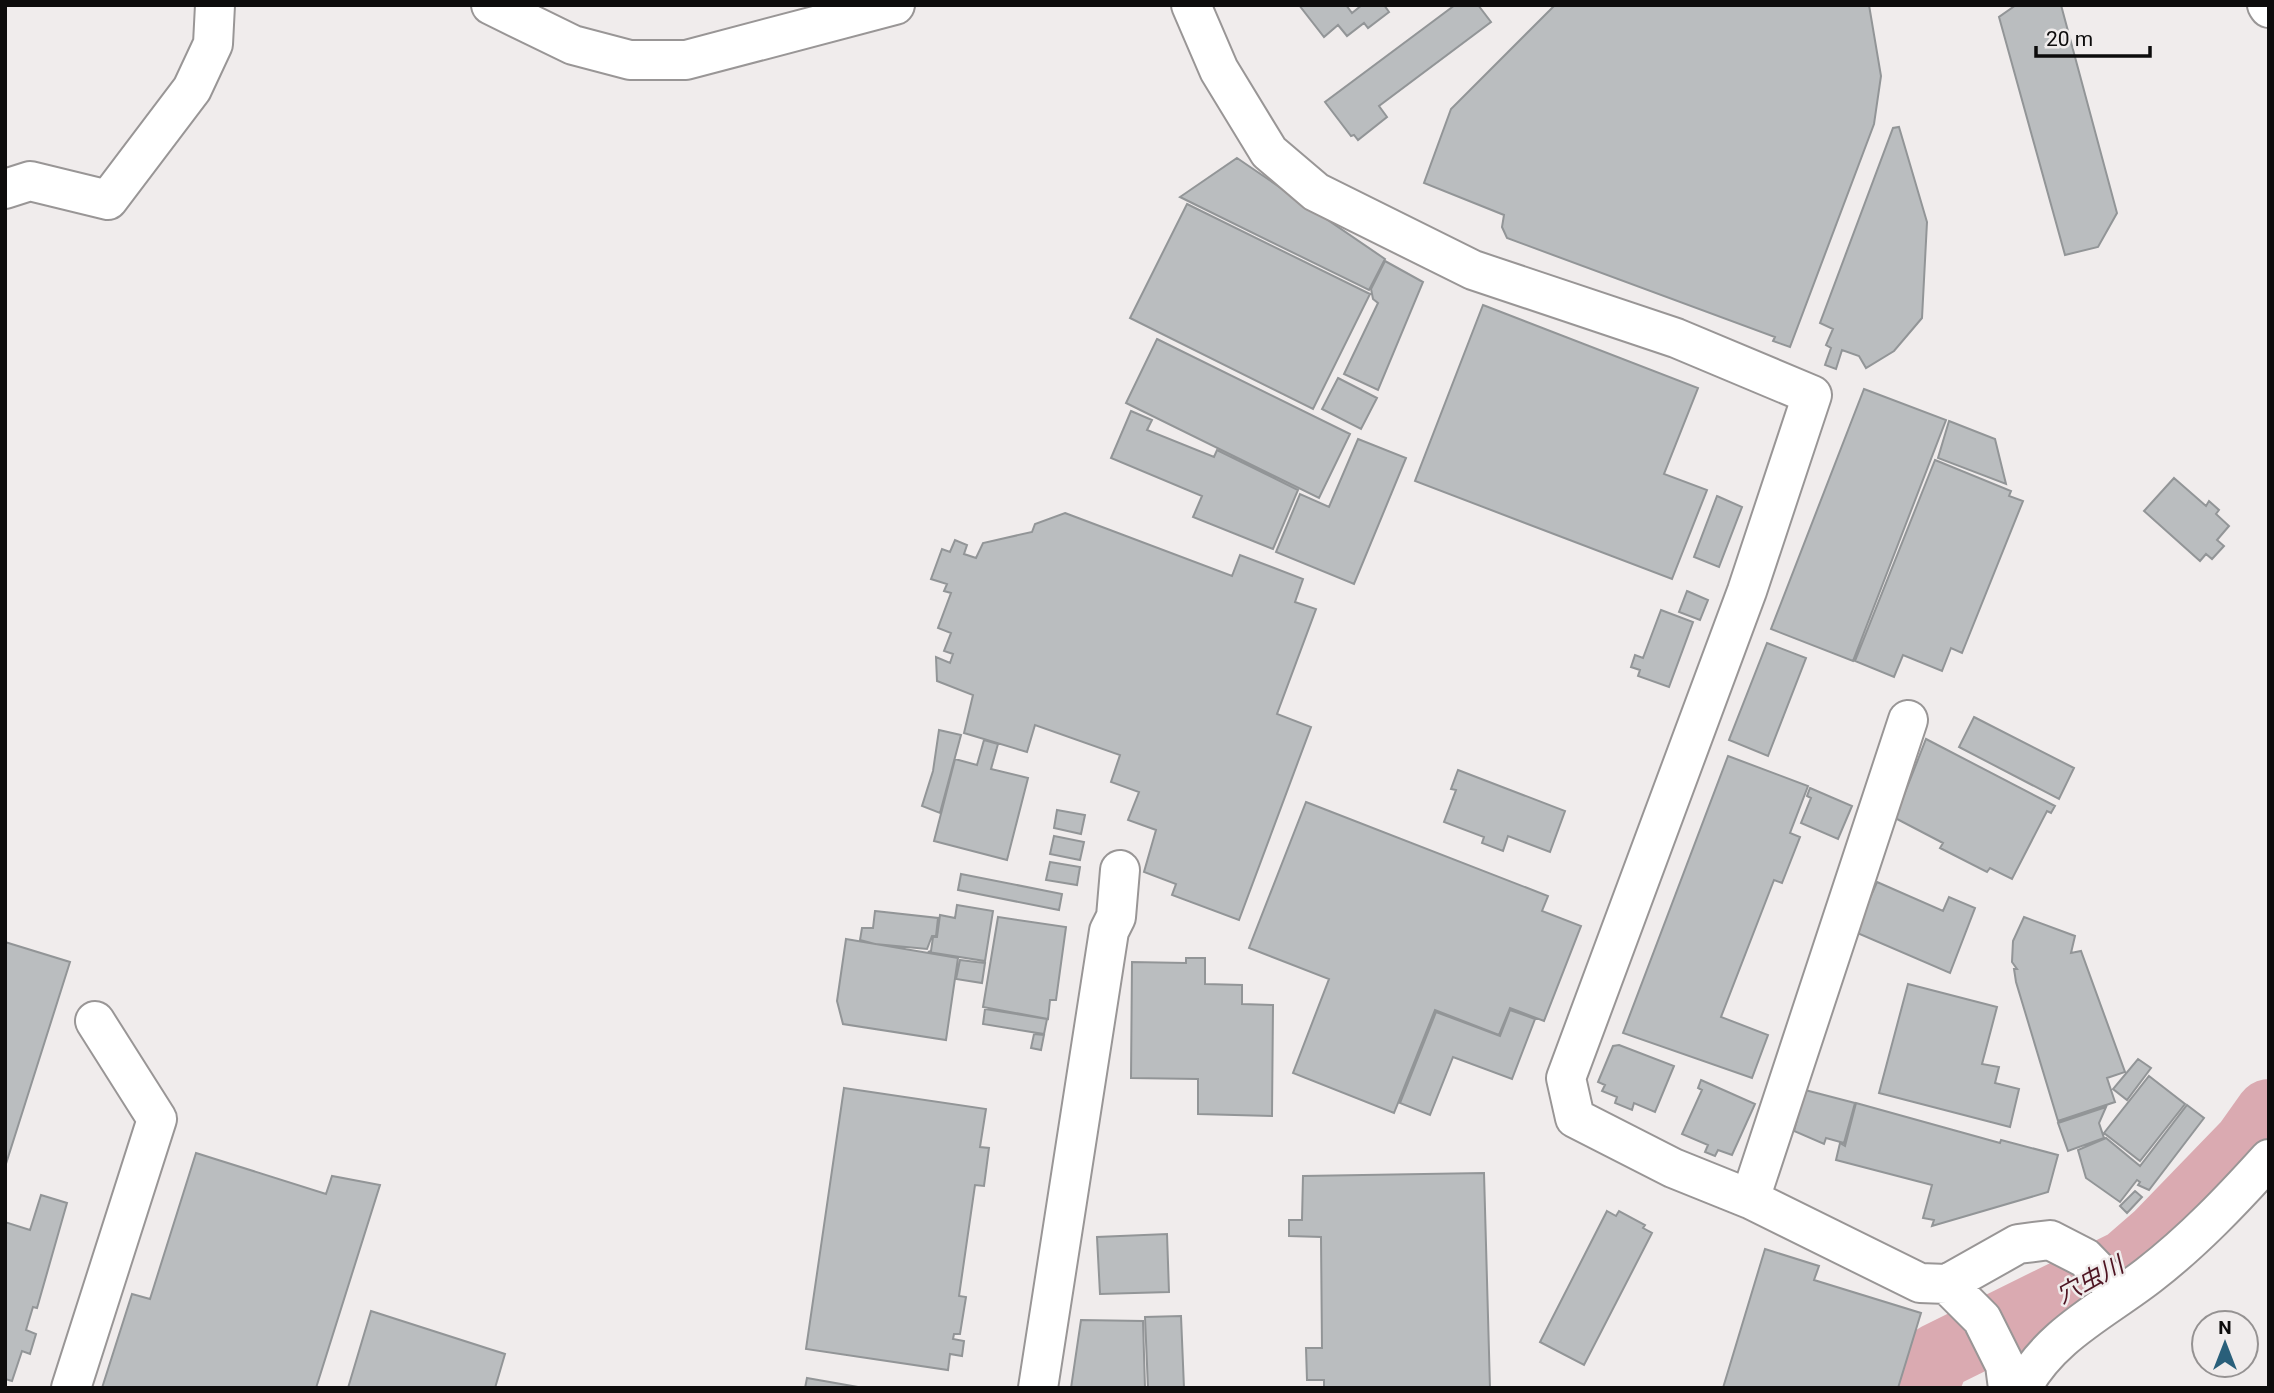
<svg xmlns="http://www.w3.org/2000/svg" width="2274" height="1393" font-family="Roboto,'Noto Sans JP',sans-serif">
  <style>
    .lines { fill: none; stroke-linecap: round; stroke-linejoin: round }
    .river { stroke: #daaab1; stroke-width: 68 }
    .building { fill: #babdbf; stroke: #929597; stroke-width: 2 }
    .minor-casing { stroke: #999696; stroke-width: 42 }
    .minor { stroke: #fff; stroke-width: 38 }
    .labels { text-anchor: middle; stroke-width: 5; stroke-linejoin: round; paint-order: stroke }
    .water-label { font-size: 24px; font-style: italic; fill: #4e1422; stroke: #f0ecec }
  </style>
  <rect width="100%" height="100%" fill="#f0ecec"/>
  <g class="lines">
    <path class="river" d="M1924 1388 1937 1357 2127 1263 2158 1236 2247 1144 2269 1113"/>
  </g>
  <path class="building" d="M1299 5H1346L1352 13 1362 5H1384L1389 12 1368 28 1364 23 1347 36 1338 25 1324 37Z
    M1455 5H1478L1491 22 1379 106 1387 117 1358 140 1354 135 1351 136 1325 102Z
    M1555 5H1869L1881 76 1874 124 1790 347 1773 341 1775 337 1507 238 1502 227 1504 215 1424 183 1451 109Z
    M2016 5H2061L2117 213 2098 247 2065 255 1999 17Z
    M1899 127 1927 222 1922 318 1894 351 1866 368 1859 356 1842 350 1836 369 1825 365 1831 348 1826 345 1833 329 1820 323 1893 128Z
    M1237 158 1385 259 1369 290 1180 197Z
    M1187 204 1370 294 1313 409 1130 318Z
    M1385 261 1423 282 1378 390 1344 374 1378 303 1373 299 1371 289Z
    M1483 305 1698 388 1664 474 1707 490 1672 579 1415 481Z
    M1157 339 1350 434 1319 498 1126 403Z
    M1338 378 1377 398 1361 429 1322 409Z
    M1864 389 1946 420 1853 661 1771 629Z
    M1131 411 1152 420 1147 430 1214 457 1217 450 1298 490 1273 549 1193 517 1202 496 1111 458Z
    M1949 421 1995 439 2006 484 1938 458Z
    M1358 439 1406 458 1354 584 1276 552 1300 494 1329 507Z
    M1935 460 2011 491 2009 496 2023 501 1962 653 1951 648 1942 671 1903 655 1894 677 1855 661Z
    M2174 478 2206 506 2209 501 2219 510 2216 514 2229 526 2217 540 2224 546 2212 559 2206 554 2200 561 2144 511Z
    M1717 496 1742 507 1719 567 1694 557Z
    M1065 513 1232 576 1240 555 1303 579 1295 602 1316 609 1277 714 1311 727 1239 920 1172 895 1176 884 1144 872 1156 830 1128 820 1139 792 1111 782 1120 755 1035 725 1027 752 964 733 973 695 937 681 936 657 950 663 953 654 944 651 951 633 938 628 951 593 944 591 947 584 931 579 942 549 950 552 955 540 967 545 964 554 976 558 983 543 1032 532 1035 524Z
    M1687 591 1708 600 1700 620 1679 612Z
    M1661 610 1693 622 1669 687 1638 676 1640 670 1631 667 1635 655 1643 658Z
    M1767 643 1806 658 1768 756 1729 740Z
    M1974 717 2074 768 2059 799 1959 747Z
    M939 730 961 735 940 813 922 806 933 771Z
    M1926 739 2055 806 2051 813 2047 811 2012 879 1990 868 1987 872 1940 848 1943 843 1895 818Z
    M984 740 998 744 991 769 1028 778 1007 860 934 841 955 759 977 765Z
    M1728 756 1808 786 1790 833 1800 837 1782 883 1774 880 1721 1017 1768 1035 1752 1078 1623 1033Z
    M1458 770 1565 811 1550 852 1508 836 1503 851 1482 843 1484 837 1444 822 1456 790 1451 789Z
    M1810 788 1852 806 1838 839 1801 823 1811 798 1807 796Z
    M1306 802 1548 896 1542 911 1581 926 1544 1021 1510 1008 1499 1035 1435 1010 1394 1113 1293 1073 1329 979 1249 948Z
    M1057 810 1085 815 1081 834 1054 828Z
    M1054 836 1084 842 1080 860 1050 854Z
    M1050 862 1080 867 1077 885 1046 880Z
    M961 874 1062 894 1059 910 958 890Z
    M1877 882 1943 911 1949 897 1975 908 1950 973 1855 932Z
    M957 905 993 911 985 961 928 952 931 951 933 937H937L940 915 955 918Z
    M875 911 938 918 936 936H932L927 949 875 944 860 940 862 928H873Z
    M998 917 1066 927 1056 1000H1050L1048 1019 983 1007Z
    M2024 917 2075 936 2071 953 2081 951 2125 1072 2107 1078 2115 1102 2058 1121 2016 982 2014 969H2017L2012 962 2013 941Z
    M846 939 958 958 946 1040 843 1024 837 1001Z
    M5 942 70 962 5 1167Z
    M1186 958H1205V984L1242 985V1004L1273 1005 1272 1116 1198 1114V1079L1131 1078 1132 962 1186 963Z
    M960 960 985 963 982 983 956 979Z
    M1908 984 1997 1007 1982 1064 1999 1067 1995 1083 2019 1089 2010 1127 1879 1093Z
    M985 1009 1047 1019 1044 1034 983 1024Z
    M1510 1010 1535 1019 1512 1079 1453 1057 1430 1115 1400 1103 1436 1012 1500 1036Z
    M1034 1034 1044 1035 1041 1050 1031 1048Z
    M1619 1045 1674 1066 1655 1112 1634 1103 1632 1110 1615 1103 1617 1097 1602 1091 1605 1085 1598 1082 1613 1046Z
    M2138 1059 2151 1068 2127 1100 2113 1089Z
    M2149 1076 2185 1104 2140 1161 2104 1133Z
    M1701 1080 1755 1104 1732 1155 1718 1150 1715 1156 1705 1152 1708 1145 1682 1134 1702 1090 1698 1088Z
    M844 1088 986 1109 980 1147 989 1148 984 1186 975 1185 959 1296 966 1297 960 1334H954L953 1339 964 1341 962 1356 950 1354 948 1370 806 1349Z
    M1805 1090 1855 1103 1844 1143 1826 1138 1824 1144 1794 1131Z
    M1856 1103 2000 1143 2001 1140 2058 1155 2048 1192 1932 1226 1934 1220 1923 1218 1932 1185 1836 1160 1840 1143 1845 1146Z
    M2187 1105 2204 1118 2149 1190 2138 1185 2140 1182 2137 1180 2120 1202 2086 1178 2078 1150 2106 1138 2140 1166Z
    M2106 1107 2099 1123 2104 1138 2068 1151 2058 1123Z
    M196 1153 326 1194 332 1176 380 1185 316 1388H102L132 1294 150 1299Z
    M1484 1173 1490 1388H1324V1380H1307L1306 1348H1322L1321 1237 1289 1236V1220H1302L1303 1176Z
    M2135 1191 2142 1197 2127 1213 2120 1206Z
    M41 1195 67 1203 37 1308 33 1307 26 1330 36 1334 30 1354 22 1351 12 1381 5 1379V1222L30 1230Z
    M1607 1211 1616 1216 1619 1211 1645 1225 1643 1228 1652 1233 1584 1365 1540 1342Z
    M1167 1234 1169 1292 1100 1294 1097 1237Z
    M1765 1249 1819 1266 1814 1280 1921 1313 1898 1388H1723Z
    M371 1311 505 1354 495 1388H348Z
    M1181 1316 1184 1388H1148L1145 1317Z
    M1081 1320 1143 1321 1145 1388H1071Z
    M807 1378 858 1387 805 1388Z"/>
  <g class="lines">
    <g class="minor-casing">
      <path id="minor" d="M491 5 573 45 630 60H686L895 5
        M1191 5 1219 70 1269 152 1316 192 1473 270 1676 338 1812 395 1747 591 1566 1078 1575 1118 1673 1168 1750 1199 1920 1283 1947 1284 2018 1244 2050 1240 2085 1258 2120 1294
        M2267 5 2269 8
        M5 189 30 181 108 200 192 89 213 44 215 5
        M1750 1199 1908 720
        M1947 1284 1982 1319 2005 1365 2008 1388
        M71 1388 157 1119 95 1021
        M1038 1388 1109 931 1116 917 1120 870
        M2022 1388C2050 1335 2104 1310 2149 1275 2193 1241 2232 1200 2269 1159"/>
    </g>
    <use href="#minor" class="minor"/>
  </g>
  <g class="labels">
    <g class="water-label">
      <text transform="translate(2090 1280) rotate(-28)" y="8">穴虫川</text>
    </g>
  </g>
  <rect width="2274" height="1393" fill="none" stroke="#0d0c0c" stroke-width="14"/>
  <g transform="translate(2225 1344)"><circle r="33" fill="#f0ecec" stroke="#959292" stroke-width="2"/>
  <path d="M0-5L12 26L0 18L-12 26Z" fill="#295f7a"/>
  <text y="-10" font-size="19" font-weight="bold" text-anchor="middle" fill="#0d0c0c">N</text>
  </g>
  <path d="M2036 46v10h114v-10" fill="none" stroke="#0d0c0c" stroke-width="3.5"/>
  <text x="2046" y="46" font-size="21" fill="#0d0c0c" stroke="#f0ecec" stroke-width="5" paint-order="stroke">20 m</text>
</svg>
